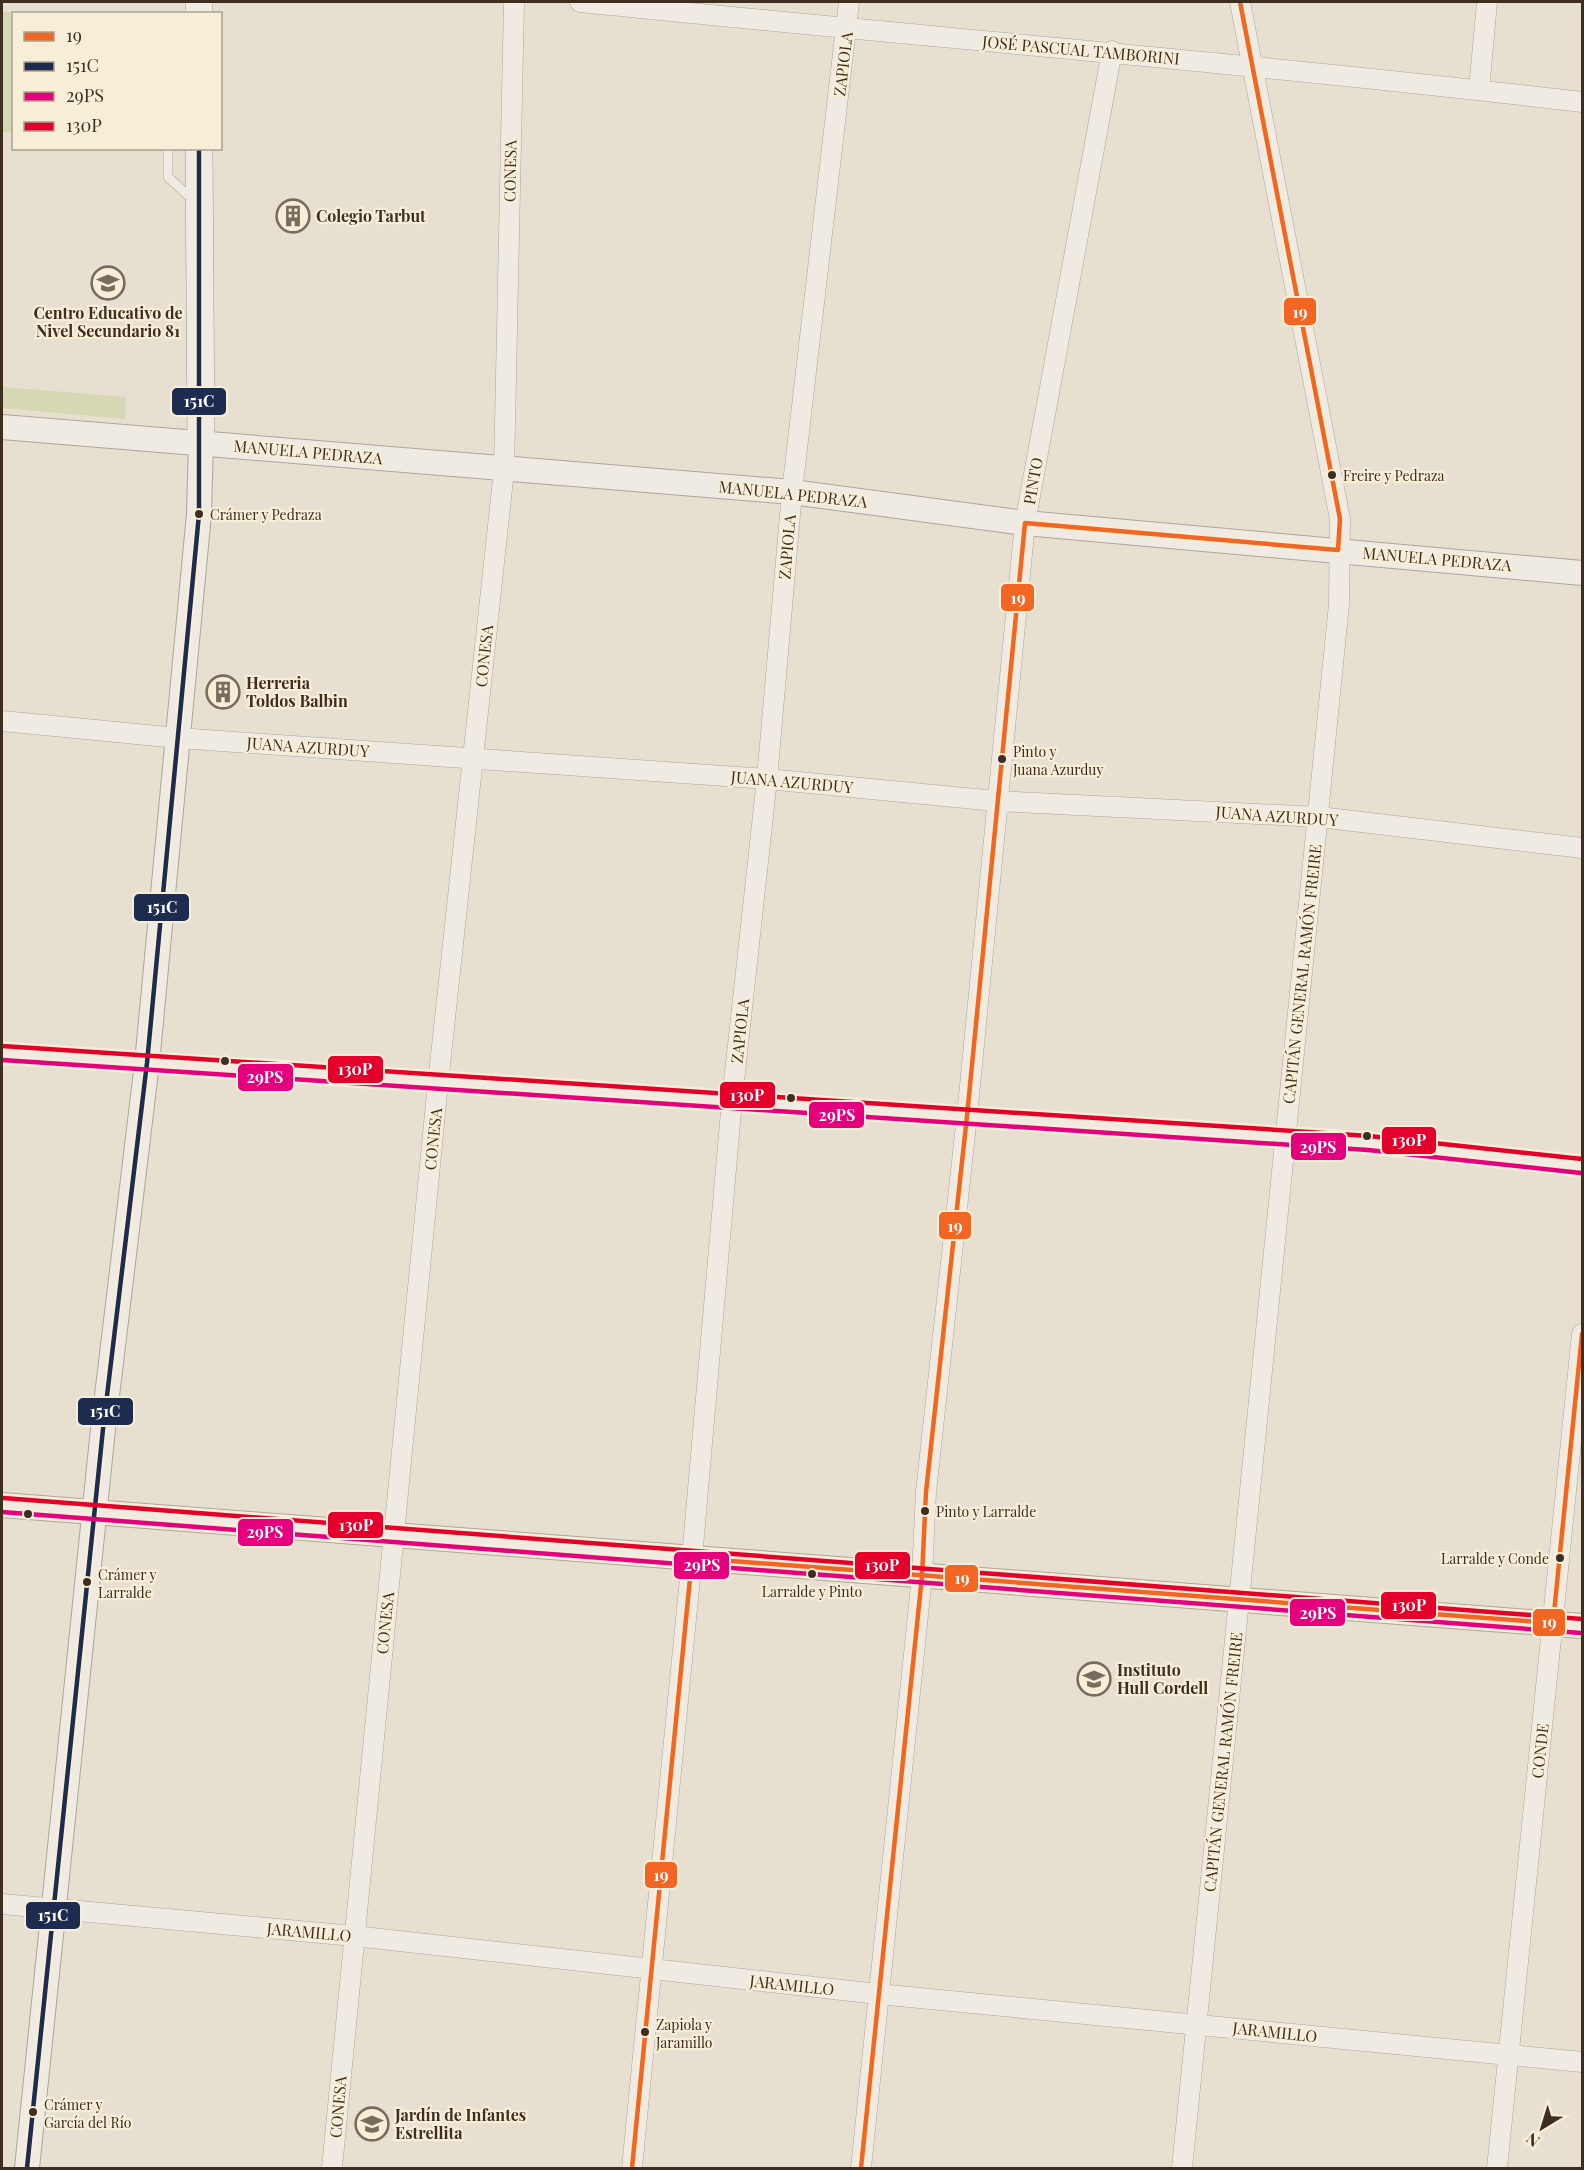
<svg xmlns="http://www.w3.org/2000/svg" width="1584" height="2170" font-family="'Playfair Display',serif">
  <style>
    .green { fill: #d6d7b3 }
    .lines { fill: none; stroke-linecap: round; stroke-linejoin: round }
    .service-casing { stroke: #ada599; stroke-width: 10 }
    .minor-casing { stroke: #ada599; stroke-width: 21 }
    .tertiary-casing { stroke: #ada599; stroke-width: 26 }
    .secondary-casing { stroke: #9c958a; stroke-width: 28 }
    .service { stroke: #efebe3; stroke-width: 9 }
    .minor { stroke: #efebe3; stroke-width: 20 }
    .tertiary { stroke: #efebe3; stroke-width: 24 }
    .secondary { stroke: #efebe3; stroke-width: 27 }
    .bus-1-casing { stroke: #f7eed8; stroke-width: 9 }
    .bus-2-casing { stroke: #f7eed8; stroke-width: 9 }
    .bus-3-casing { stroke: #f7eed8; stroke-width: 9 }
    .bus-4-casing { stroke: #f7eed8; stroke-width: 9 }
    .bus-1 { stroke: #f26522; stroke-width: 4.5 }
    .bus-2 { stroke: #1d2b4f; stroke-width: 4.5 }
    .bus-3 { stroke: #e5007d; stroke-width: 4.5 }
    .bus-4 { stroke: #e4002b; stroke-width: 4.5 }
    .bus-dot { fill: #3d2e20; stroke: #f7eed8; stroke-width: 2 }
    .labels { text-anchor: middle; stroke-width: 4.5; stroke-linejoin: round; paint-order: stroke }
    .bus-label { font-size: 14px; fill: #3d2e20; stroke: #f7eed8; text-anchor: start }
    .street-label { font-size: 16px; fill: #3d2e20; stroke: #f7eed8 }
    .poi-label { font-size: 16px; font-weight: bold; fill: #3d2e20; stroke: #f7eed8; text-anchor: start }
    .line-badge { stroke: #f7eed8; stroke-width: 2 }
    .badge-label { font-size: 16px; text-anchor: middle; font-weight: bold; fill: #fff }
  </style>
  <rect width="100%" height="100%" fill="#e7e0d1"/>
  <path class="green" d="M2 12 25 13 14 14 13 133 2 132Z
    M2 387 126 397 125 419 2 408Z"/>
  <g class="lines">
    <g class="service-casing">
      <path id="service" d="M168 148V177L194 201"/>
    </g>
    <g class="minor-casing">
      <path id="minor" d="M580 2C914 36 1249 63 1582 102
        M1479 90 1487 2
        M2 721 178 738 767 779 996 801 1319 817 1582 848
        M2 1053 1369 1143 1582 1166
        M2 1904 354 1936 878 1994 1582 2062
        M332 2168 438 1083 504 470 514 2
        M632 2168 692 1558 732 1100 767 779 792 492 849 2
        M861 2168 922 1576 926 1492 967 1116 1025 523 1112 51
        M1182 2168 1339 604 1340 519 1240 2
        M1497 2168 1582 1334"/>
    </g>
    <g class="tertiary-casing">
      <path id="tertiary" d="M2 427 792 492 1025 523 1582 573
        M2 1505 1582 1626
        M27 2168 103 1429 147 1063 199 514 201 442"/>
    </g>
    <g class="secondary-casing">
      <path id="secondary" d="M199 2V14
        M199 148 201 442"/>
    </g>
    <use href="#service" class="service"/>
    <use href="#minor" class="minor"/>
    <use href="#tertiary" class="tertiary"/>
    <use href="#secondary" class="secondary"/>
    <g class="bus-1-casing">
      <path id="bus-1" d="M632 2168 692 1558 1553 1623 1582 1334
        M861 2168 922 1576 926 1492 967 1116 1025 523 1338 550 1340 519 1240 2"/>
    </g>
    <g class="bus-2-casing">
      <path id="bus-2" d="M27 2168 103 1429 147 1063 199 514V148"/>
    </g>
    <g class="bus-3-casing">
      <path id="bus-3" d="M2 1060 1368 1150 1581 1173
        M2 1512 1581 1633"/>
    </g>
    <g class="bus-4-casing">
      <path id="bus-4" d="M2 1046 1369 1136 1582 1159
        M3 1498 1582 1619"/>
    </g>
    <use href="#bus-1" class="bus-1"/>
    <use href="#bus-2" class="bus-2"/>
    <use href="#bus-3" class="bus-3"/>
    <use href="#bus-4" class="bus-4"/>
  </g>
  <defs>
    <g id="building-ring" transform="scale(1.725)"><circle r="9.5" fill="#f7eed8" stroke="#786c5e" stroke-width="1.5"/><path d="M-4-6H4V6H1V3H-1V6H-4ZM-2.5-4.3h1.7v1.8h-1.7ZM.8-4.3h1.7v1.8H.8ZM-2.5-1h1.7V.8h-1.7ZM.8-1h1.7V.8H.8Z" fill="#786c5e"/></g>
    <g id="school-ring" transform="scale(1.725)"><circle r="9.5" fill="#f7eed8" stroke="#786c5e" stroke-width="1.5"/><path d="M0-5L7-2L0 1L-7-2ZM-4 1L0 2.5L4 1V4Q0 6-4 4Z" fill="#786c5e"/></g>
  </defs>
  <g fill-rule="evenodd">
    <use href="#building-ring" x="293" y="216"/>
    <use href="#school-ring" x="108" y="283"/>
    <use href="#building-ring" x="223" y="692"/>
    <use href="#school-ring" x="1094" y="1679"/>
    <use href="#school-ring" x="372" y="2124"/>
  </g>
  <g class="bus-dot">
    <circle cx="1332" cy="475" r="5"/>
    <circle cx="199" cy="514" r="5"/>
    <circle cx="1002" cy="759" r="5"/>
    <circle cx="225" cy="1061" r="5"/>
    <circle cx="791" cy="1098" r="5"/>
    <circle cx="1367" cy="1136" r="5"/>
    <circle cx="925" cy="1511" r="5"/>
    <circle cx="28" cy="1514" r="5"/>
    <circle cx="1560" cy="1558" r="5"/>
    <circle cx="812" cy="1574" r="5"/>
    <circle cx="87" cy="1582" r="5"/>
    <circle cx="645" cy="2032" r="5"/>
    <circle cx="33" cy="2112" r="5"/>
  </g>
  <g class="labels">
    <g class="bus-label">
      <text x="1343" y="481">Freire y Pedraza</text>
      <text x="210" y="520">Crámer y Pedraza</text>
      <text x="1013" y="757">Pinto y<tspan x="1013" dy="18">Juana Azurduy</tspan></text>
      <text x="936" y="1517">Pinto y Larralde</text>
      <text x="1549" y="1564" text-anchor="end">Larralde y Conde</text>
      <text x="98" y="1580">Crámer y<tspan x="98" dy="18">Larralde</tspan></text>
      <text x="812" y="1597" text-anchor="middle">Larralde y Pinto</text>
      <text x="656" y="2030">Zapiola y<tspan x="656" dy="18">Jaramillo</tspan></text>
      <text x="44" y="2110">Crámer y<tspan x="44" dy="18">García del Río</tspan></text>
    </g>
    <g class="street-label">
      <text transform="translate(1081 50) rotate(5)" y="6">JOSÉ PASCUAL TAMBORINI</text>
      <text transform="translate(843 64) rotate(-83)" y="6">ZAPIOLA</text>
      <text transform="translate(510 171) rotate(-89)" y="6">CONESA</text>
      <text transform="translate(308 452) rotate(5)" y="6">MANUELA PEDRAZA</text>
      <text transform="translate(1033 481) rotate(-80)" y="6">PINTO</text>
      <text transform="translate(793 494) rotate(6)" y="6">MANUELA PEDRAZA</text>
      <text transform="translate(787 547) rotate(-85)" y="6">ZAPIOLA</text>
      <text transform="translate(1437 559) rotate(5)" y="6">MANUELA PEDRAZA</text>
      <text transform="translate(484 656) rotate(-84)" y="6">CONESA</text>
      <text transform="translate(308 747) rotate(4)" y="6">JUANA AZURDUY</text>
      <text transform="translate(792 782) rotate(5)" y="6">JUANA AZURDUY</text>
      <text transform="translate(1277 816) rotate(4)" y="6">JUANA AZURDUY</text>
      <text transform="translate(1302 974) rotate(-84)" y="6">CAPITÁN GENERAL RAMÓN FREIRE</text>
      <text transform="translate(740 1031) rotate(-84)" y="6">ZAPIOLA</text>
      <text transform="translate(433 1139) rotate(-84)" y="6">CONESA</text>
      <text transform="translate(385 1623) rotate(-84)" y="6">CONESA</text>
      <text transform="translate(1540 1751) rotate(-84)" y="6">CONDE</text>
      <text transform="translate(1223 1762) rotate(-84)" y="6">CAPITÁN GENERAL RAMÓN FREIRE</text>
      <text transform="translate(309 1932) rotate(5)" y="6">JARAMILLO</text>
      <text transform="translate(792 1985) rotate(6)" y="6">JARAMILLO</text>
      <text transform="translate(1275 2032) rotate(6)" y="6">JARAMILLO</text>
      <text transform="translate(338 2107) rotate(-85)" y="6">CONESA</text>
    </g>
    <g class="poi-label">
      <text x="316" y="222">Colegio Tarbut</text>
      <text x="108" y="319" text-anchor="middle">Centro Educativo de<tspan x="108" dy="18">Nivel Secundario 81</tspan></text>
      <text x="246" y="689">Herreria<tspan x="246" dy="18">Toldos Balbin</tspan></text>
      <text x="1117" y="1676">Instituto<tspan x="1117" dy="18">Hull Cordell</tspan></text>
      <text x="395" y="2121">Jardín de Infantes<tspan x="395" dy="18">Estrellita</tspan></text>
    </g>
  </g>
  <g class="line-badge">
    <rect x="1283" y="297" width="34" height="29" rx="6" fill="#f26522"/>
    <rect x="171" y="387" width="56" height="29" rx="6" fill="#1d2b4f"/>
    <rect x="1000" y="583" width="35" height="29" rx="6" fill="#f26522"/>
    <rect x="133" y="893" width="57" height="29" rx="6" fill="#1d2b4f"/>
    <rect x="327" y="1055" width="57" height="29" rx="6" fill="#e4002b"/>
    <rect x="237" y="1063" width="57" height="29" rx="6" fill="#e5007d"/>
    <rect x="719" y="1081" width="57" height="28" rx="6" fill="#e4002b"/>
    <rect x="808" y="1101" width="57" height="28" rx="6" fill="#e5007d"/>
    <rect x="1381" y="1126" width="56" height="29" rx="6" fill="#e4002b"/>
    <rect x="1290" y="1132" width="57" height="29" rx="6" fill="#e5007d"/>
    <rect x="938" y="1211" width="34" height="29" rx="6" fill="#f26522"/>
    <rect x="77" y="1397" width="57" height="29" rx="6" fill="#1d2b4f"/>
    <rect x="327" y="1511" width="57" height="28" rx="6" fill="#e4002b"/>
    <rect x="237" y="1518" width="57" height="29" rx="6" fill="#e5007d"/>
    <rect x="854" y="1551" width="57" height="29" rx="6" fill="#e4002b"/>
    <rect x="673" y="1551" width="57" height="29" rx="6" fill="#e5007d"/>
    <rect x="944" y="1564" width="35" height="29" rx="6" fill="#f26522"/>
    <rect x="1380" y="1591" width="57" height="29" rx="6" fill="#e4002b"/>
    <rect x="1289" y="1598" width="57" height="29" rx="6" fill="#e5007d"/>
    <rect x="1532" y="1608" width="34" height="29" rx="6" fill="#f26522"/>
    <rect x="644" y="1861" width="34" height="28" rx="6" fill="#f26522"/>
    <rect x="25" y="1901" width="56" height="29" rx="6" fill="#1d2b4f"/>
  </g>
  <g class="badge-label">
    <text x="1300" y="318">19</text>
    <text x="199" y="407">151C</text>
    <text x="1018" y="604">19</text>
    <text x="162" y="913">151C</text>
    <text x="355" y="1075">130P</text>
    <text x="265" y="1083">29PS</text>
    <text x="747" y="1101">130P</text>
    <text x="837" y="1121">29PS</text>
    <text x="1409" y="1146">130P</text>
    <text x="1318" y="1153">29PS</text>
    <text x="955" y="1232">19</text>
    <text x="105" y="1417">151C</text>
    <text x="356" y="1531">130P</text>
    <text x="265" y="1538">29PS</text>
    <text x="882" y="1571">130P</text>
    <text x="702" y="1571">29PS</text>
    <text x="962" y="1584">19</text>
    <text x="1409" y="1611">130P</text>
    <text x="1318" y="1619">29PS</text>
    <text x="1549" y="1628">19</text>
    <text x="661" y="1881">19</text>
    <text x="53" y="1921">151C</text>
  </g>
  <rect width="1584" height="2170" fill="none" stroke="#3d2e20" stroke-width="6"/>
  <rect x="12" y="12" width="210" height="138" fill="#f7eed8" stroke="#ada18e" stroke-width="1.5"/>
  <rect x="24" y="32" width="30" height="9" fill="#f26522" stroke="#ada18e" stroke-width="1.5"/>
  <text x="66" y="42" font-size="18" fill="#3d2e20">19</text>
  <rect x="24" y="62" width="30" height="9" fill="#1d2b4f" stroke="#ada18e" stroke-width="1.5"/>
  <text x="66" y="72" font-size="18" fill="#3d2e20">151C</text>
  <rect x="24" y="92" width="30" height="9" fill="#e5007d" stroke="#ada18e" stroke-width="1.5"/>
  <text x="66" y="102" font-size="18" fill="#3d2e20">29PS</text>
  <rect x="24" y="122" width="30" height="9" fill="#e4002b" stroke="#ada18e" stroke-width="1.5"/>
  <text x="66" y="132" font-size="18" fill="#3d2e20">130P</text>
  <g transform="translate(1542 2128) rotate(218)" stroke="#f7eed8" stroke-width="4.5" paint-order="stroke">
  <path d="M0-4.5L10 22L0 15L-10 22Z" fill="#3d2e20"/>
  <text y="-9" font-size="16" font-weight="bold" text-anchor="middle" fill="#3d2e20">N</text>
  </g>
</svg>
